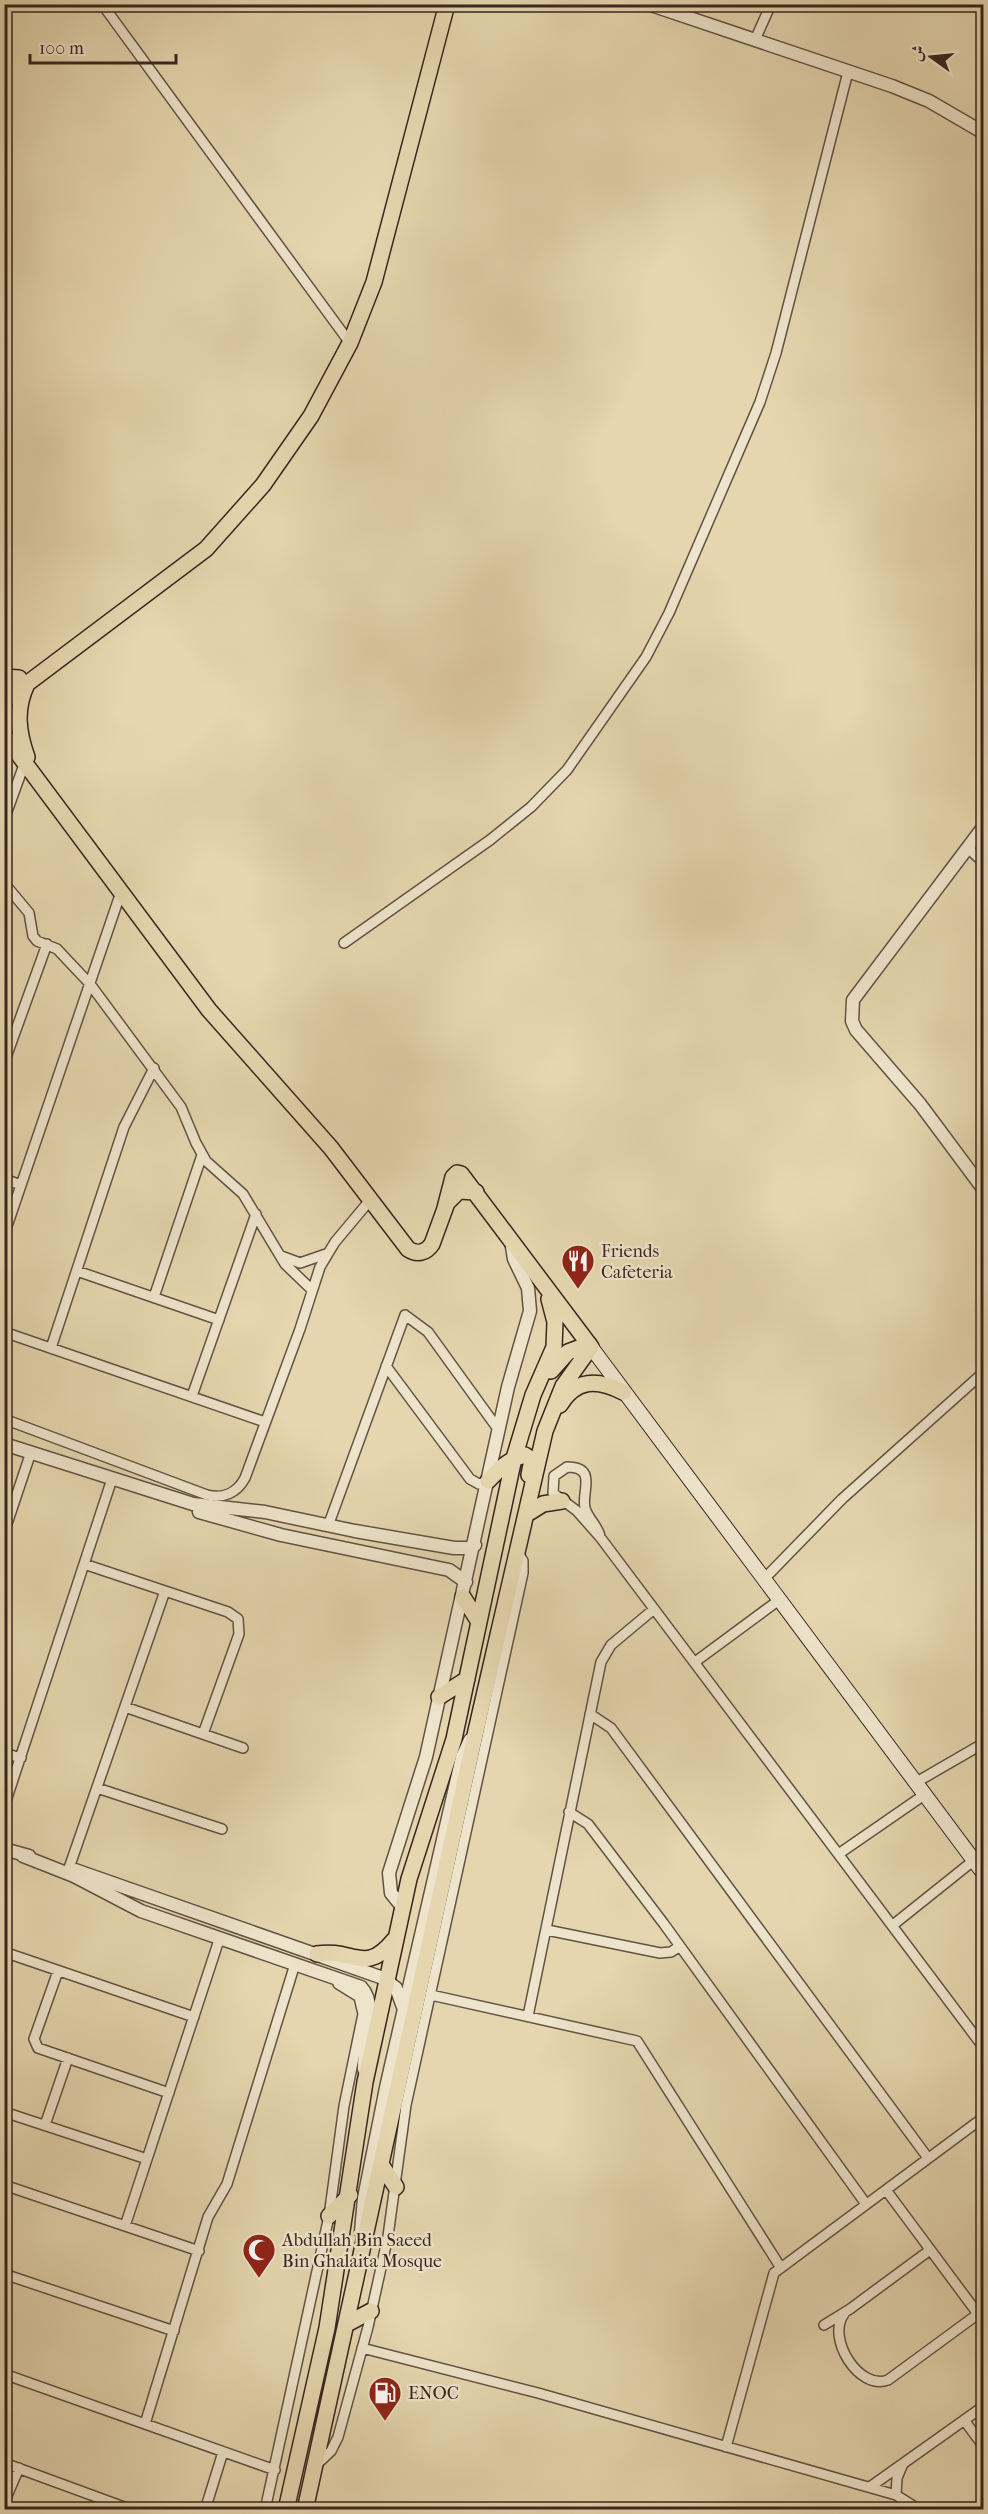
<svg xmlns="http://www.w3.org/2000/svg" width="988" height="2514" font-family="'IM FELL French Canon',Amiri,serif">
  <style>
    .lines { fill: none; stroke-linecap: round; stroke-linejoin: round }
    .minor-casing { stroke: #635244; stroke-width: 12 }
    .tertiary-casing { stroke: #635244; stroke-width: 15 }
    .secondary-casing { stroke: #382620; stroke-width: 16 }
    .primary-casing { stroke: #382620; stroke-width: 18 }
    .minor { stroke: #eee4cb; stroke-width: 9 }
    .tertiary { stroke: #eee4cb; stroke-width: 12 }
    .secondary { stroke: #eee4cb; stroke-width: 14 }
    .primary { stroke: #e5d6af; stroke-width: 15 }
    .labels { text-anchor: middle; stroke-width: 4.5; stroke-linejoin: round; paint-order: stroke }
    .poi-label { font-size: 18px; fill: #382620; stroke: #eee4cb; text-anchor: start }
  </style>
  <rect width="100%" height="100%" fill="#e5d6af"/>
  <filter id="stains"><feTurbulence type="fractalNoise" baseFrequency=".00333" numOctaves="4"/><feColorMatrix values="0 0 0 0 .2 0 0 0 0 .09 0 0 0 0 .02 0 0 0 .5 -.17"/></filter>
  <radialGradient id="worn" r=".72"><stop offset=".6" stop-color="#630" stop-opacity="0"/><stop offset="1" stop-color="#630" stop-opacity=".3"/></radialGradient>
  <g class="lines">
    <g class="minor-casing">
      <path id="minor" d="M102 4 350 343
        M755 40 771 4
        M4 820 25 762
        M969 849 984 863
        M4 883 29 913 33 936 37 941 57 949 90 984 181 1107 196 1143 206 1161 243 1194 285 1264 312 1290
        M344 943 490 840 531 807 567 770 646 657 669 613 760 402 776 353 848 72
        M4 1063 47 944
        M4 1179 21 1185
        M4 1235 121 892
        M281 1256 300 1263 326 1254
        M77 1271 219 1320
        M154 1297 202 1155
        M4 1332 265 1422
        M51 1348 124 1127 154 1068
        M386 1366 470 1479 479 1484 488 1481
        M192 1396 256 1214
        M4 1419 207 1495C223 1499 237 1493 245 1478L300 1329 320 1267 335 1242 371 1199
        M567 1467C598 1467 581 1492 585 1508 588 1519 599 1527 600 1537L577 1511 553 1493 554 1476Z
        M328 1526 405 1315 428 1332 498 1429
        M4 1533 31 1452
        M600 1537 984 2048
        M84 1564 228 1612 238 1619 239 1634 203 1734
        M764 1579 842 1499 984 1372
        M695 1662 779 1600
        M125 1707 243 1748
        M590 1714 611 1728 928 2158
        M4 1753 21 1758
        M915 1783 984 1743
        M97 1788 222 1829
        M4 1807 112 1479
        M569 1812 588 1824 664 1924 866 2204
        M840 1853 924 1795
        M69 1868 165 1591
        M893 1925 973 1861
        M547 1930 660 1953 671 1952 680 1946
        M4 1952 194 2017
        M58 1971 34 2039 38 2048 169 2093
        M431 1995 637 2041 781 2268
        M528 2016 601 1662 611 1645 654 1609
        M4 2112 147 2159
        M45 2125 68 2058
        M4 2185 199 2251
        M886 2190 984 2322
        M125 2226 219 1940
        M4 2274 174 2331
        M844 2314C826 2338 859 2391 888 2380L978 2314
        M824 2325 850 2309 930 2250
        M362 2348 538 2393 896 2495 920 2510
        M4 2374 275 2470
        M964 2420 984 2447
        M145 2424 208 2217 227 2184 295 1964
        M726 2447 774 2273 984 2117
        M4 2463 132 2510
        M315 2466 331 2451 338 2437 368 2327 388 2236 406 2105 523 1573V1561L518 1553
        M870 2487 984 2406
        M896 2495 897 2478 902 2466
        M4 2503 19 2468
        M205 2510 223 2452
        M265 2510 329 2216 344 2106 363 2014 359 1997 338 1984"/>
    </g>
    <g class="tertiary-casing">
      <path id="tertiary" d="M648 4 892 86 929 101 984 133
        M984 826 853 1000 852 1021 856 1030 920 1104 984 1190
        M4 1444 193 1504 265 1512 355 1531 454 1548H468L475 1545
        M199 1512 281 1535 449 1570 466 1582
        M4 1849 29 1856
        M23 1856 74 1876 141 1911 361 1987C379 2006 363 2043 364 2069
        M75 1870 383 1978 396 1988 403 2007
        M403 1908 391 1893 389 1873 426 1757 508 1387 530 1311 528 1288 514 1259 511 1240
        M361 2232 364 2198 387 2083 462 1757 470 1740"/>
    </g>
    <g class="secondary-casing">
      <path id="secondary" d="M591 1347 984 1874"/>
    </g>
    <g class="primary-casing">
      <path id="primary" d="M4 677 19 678
        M4 701 206 549 263 485 311 416 350 343 374 282 447 4
        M4 735 209 1010 331 1148 408 1249C417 1255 426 1253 432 1244L447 1203 459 1191 476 1192
        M27 757C18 732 15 709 27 684
        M551 1371 568 1352 589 1344
        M560 1405C576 1378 598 1379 623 1392
        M488 1481C499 1469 509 1459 525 1455L532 1460 529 1475
        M527 1514 543 1504 562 1501
        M463 1597 479 1622
        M439 1697 467 1679
        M317 1954C353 1948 365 1976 394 1940
        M382 2166 396 2187
        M329 2216 350 2195
        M347 2324 371 2311
        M286 2510 327 2328 365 2082 409 1879 454 1739 514 1458 533 1395 554 1347 555 1322 549 1299
        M305 2510 475 1735 545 1431 563 1386 591 1347 461 1174 457 1173 453 1177 445 1208"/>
    </g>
    <use href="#minor" class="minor"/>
    <use href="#tertiary" class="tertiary"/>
    <use href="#secondary" class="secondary"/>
    <use href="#primary" class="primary"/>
  </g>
  <defs>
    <g id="restaurant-pin" transform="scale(1.725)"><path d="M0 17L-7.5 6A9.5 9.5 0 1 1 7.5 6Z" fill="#8f2418" stroke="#eee4cb"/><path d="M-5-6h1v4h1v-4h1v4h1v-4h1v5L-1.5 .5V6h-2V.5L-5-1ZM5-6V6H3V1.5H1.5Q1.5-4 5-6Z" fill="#fff"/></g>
    <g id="mosque-pin" transform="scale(1.725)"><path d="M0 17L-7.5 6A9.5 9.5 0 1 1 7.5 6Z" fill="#8f2418" stroke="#eee4cb"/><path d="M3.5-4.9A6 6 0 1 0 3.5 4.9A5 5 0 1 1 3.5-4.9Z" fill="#fff"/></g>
    <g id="fuel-pin" transform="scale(1.725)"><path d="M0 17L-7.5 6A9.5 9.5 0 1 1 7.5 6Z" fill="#8f2418" stroke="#eee4cb"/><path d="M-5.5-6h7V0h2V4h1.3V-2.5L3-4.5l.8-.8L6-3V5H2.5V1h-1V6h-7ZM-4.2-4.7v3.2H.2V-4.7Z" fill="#fff"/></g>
  </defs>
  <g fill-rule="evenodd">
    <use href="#restaurant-pin" x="578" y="1261"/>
    <use href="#mosque-pin" x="259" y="2250"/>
    <use href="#fuel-pin" x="385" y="2393"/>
  </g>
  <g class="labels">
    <g class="poi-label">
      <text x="601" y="1257">Friends<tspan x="601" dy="21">Cafeteria</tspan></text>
      <text x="282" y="2246">Abdullah Bin Saeed<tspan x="282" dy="21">Bin Ghalaita Mosque</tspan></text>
      <text x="408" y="2399">ENOC</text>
    </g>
  </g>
  <rect width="988" height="2514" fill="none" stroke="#e5d6af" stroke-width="24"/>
  <rect x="6" y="6" width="976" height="2502" fill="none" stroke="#382620" stroke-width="3"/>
  <rect x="12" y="12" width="964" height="2490" fill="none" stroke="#382620" stroke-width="1.5"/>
  <g transform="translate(931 57) rotate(285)" stroke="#eee4cb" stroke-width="4.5" paint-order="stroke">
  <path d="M0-4.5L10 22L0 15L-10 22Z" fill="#382620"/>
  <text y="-9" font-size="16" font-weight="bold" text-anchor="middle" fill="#382620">ش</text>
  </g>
  <path d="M30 54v9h146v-9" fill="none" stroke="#382620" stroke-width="3"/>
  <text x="39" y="54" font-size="18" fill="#382620" stroke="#eee4cb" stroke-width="4.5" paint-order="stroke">100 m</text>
  <rect width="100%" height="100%" filter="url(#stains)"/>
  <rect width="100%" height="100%" fill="url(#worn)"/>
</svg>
